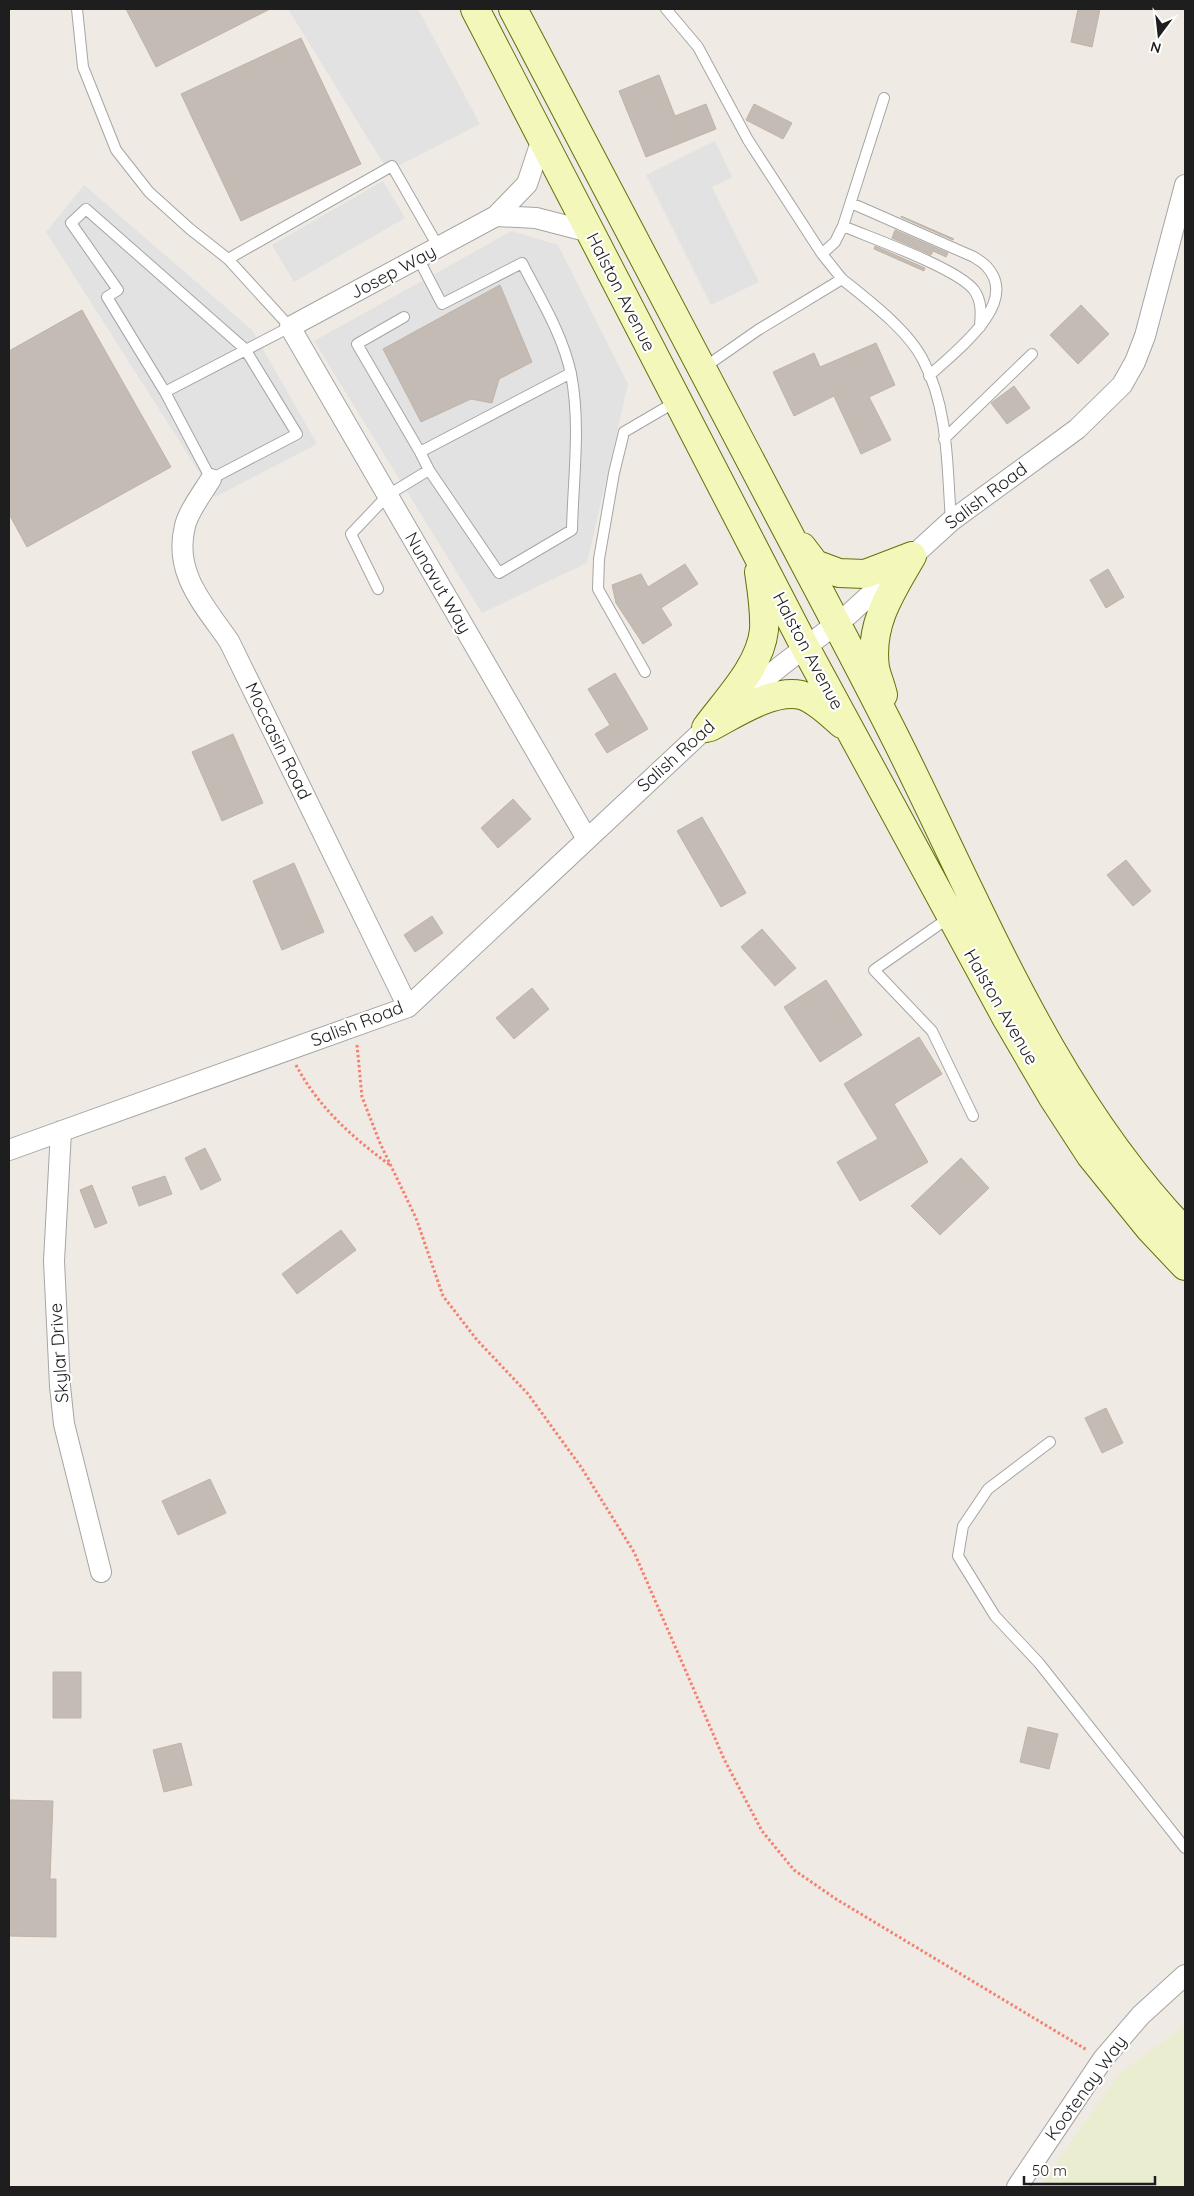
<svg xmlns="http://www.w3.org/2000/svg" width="1194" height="2196" font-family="Quicksand,sans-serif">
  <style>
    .farmland { fill: #eaedd0 }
    .parking { fill: #e2e2e2 }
    .building { fill: #c3bbb4; stroke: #c0b3a7 }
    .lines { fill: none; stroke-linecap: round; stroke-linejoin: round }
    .service-casing { stroke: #a5a5a5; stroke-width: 12 }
    .minor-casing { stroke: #a5a5a5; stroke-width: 22 }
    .secondary-casing { stroke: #637109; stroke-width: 30 }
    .path { stroke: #f5806f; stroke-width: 3; stroke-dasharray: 2.5 2.5; stroke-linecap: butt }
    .service { stroke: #fff; stroke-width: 10 }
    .minor { stroke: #fff; stroke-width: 20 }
    .secondary { stroke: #f3f7ba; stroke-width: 28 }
    .labels { text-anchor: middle; stroke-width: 4.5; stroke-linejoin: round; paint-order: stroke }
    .street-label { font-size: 18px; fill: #1e1e1e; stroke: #fff }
  </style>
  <rect width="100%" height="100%" fill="#efebe4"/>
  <path class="farmland" d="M1185 2026V2187H1040L1118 2075Z"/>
  <path class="parking" d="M288 9H418L480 124 388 171Z
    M715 141 732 177 712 187 759 282 711 305 646 175Z
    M383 181 405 218 294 282 272 245Z
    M84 185 252 330 317 444 215 497 46 232Z
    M512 231 558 245 628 384 587 563 482 613 314 341Z"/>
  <path class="building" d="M126 9H270L156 67Z
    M1078 9H1100L1092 47 1071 42Z
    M301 38 361 164 241 221 181 94Z
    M659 75 675 116 706 104 716 129 646 157 619 91Z
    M754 104 792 123 783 139 746 120Z
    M901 216 954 239 953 240 901 217Z
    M895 230 948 253 946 257 933 251 931 255 892 238Z
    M875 246 925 268 924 271 874 249Z
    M500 285 532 362 499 379 492 403 471 399 421 422 383 349Z
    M1081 305 1109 334 1078 364 1050 335Z
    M82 310 171 467 27 547 9 514V351Z
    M876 343 895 385 869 397 891 440 861 454 834 396 794 416 773 372 814 353 820 367Z
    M1014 386 1030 408 1007 424 991 403Z
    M685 564 698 584 661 608 672 625 643 644 616 603 612 585 641 574 648 587Z
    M1108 569 1124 597 1106 608 1090 580Z
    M615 673 648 729 607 753 595 734 610 725 588 689Z
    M233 734 263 803 222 821 192 752Z
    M513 799 531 819 498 848 481 828Z
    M702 817 746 893 721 907 677 831Z
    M1126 860 1151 891 1133 906 1107 875Z
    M294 863 324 932 282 950 253 881Z
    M432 916 443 933 415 952 404 935Z
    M762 929 796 968 775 986 741 947Z
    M826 980 862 1035 820 1062 784 1007Z
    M532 988 549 1009 514 1039 496 1018Z
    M919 1037 942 1074 894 1104 928 1162 860 1201 837 1162 878 1139 844 1084Z
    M205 1148 221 1180 201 1190 185 1158Z
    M961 1158 989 1188 940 1235 911 1206Z
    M165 1176 172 1194 139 1206 132 1187Z
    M92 1185 107 1223 95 1228 80 1190Z
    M341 1230 356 1250 297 1294 282 1274Z
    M1106 1408 1123 1443 1102 1453 1085 1418Z
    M210 1479 226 1513 178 1535 162 1501Z
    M53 1672H81V1718H53Z
    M1028 1727 1058 1734 1049 1769 1020 1762Z
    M181 1743 192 1785 164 1792 153 1750Z
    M9 1800 53 1801 50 1879H56V1937L9 1936Z"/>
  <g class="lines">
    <g class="service-casing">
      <path id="service" d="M77 9 83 67 116 150 149 192 190 229 228 259 290 327 165 392 211 479 297 434 245 349 86 209 71 223 118 290 107 297 165 392
        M666 9 698 47 748 140 822 254 842 279
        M851 203 974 257C978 260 984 263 987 267 1021 304 953 353 929 376
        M843 226C871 238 957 268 974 290 982 301 981 314 980 327
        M822 254 835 242 843 226 884 98
        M418 258 442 304 522 263C540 298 563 335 571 374 581 425 573 479 572 530L499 573 429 470
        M228 259 392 166 439 248
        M404 317 357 344 420 452
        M702 369 758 330 842 279C868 300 908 330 923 360 949 409 947 468 951 521
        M944 439 1032 354
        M378 589 351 534 388 495 429 470 420 452 571 373
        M645 672 598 589 599 559 614 473 624 432 677 401
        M950 917 874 970 932 1031 973 1116
        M1050 1442 988 1489 963 1526 958 1556 995 1616 1039 1663 1185 1848"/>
    </g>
    <g class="minor-casing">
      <path id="minor" d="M542 139 527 184 496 216 290 327 587 839
        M496 216 536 218 590 232
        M211 479C203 492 188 512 185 526 173 573 204 605 229 641L408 1007
        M61 1131 54 1261 60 1386 64 1424 101 1572
        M9 1150 408 1007 706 728 782 665 848 615 951 521 1077 429 1122 385 1135 362 1145 336 1185 185
        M1017 2187 1103 2059 1141 2015 1185 1975"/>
    </g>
    <g class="secondary-casing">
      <path id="secondary" d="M475 9 805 647 1007 1019 1052 1096 1091 1156 1150 1229 1185 1266
        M513 9C595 164 676 320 758 475 805 565 853 653 898 743 982 911 1053 1095 1185 1232
        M802 547 815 564 839 573 865 574 912 556
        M883 695C881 686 877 677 875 668 869 624 891 592 912 556
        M710 727C735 714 772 689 801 695 816 699 830 714 842 724
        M706 728C727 699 760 667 764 630 765 610 762 592 759 572"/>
    </g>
    <path class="path" d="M357 1045 362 1097 380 1143 416 1218 443 1296 477 1340 528 1394 581 1467 634 1552 724 1759 762 1831 794 1870 836 1899 1087 2050
      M296 1065C318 1107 353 1138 390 1165"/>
    <use href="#service" class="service"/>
    <use href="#minor" class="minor"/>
    <use href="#secondary" class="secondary"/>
  </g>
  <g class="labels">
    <g class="street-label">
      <text transform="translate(393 272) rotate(-28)" y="6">Josep Way</text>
      <text transform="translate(621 292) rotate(63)" y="6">Halston Avenue</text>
      <text transform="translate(986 496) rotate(-37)" y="6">Salish Road</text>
      <text transform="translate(438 583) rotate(60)" y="6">Nunavut Way</text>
      <text transform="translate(808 651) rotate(62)" y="6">Halston Avenue</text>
      <text transform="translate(278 741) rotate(64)" y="6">Moccasin Road</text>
      <text transform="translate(676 756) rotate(-42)" y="6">Salish Road</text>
      <text transform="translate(1001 1007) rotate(60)" y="6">Halston Avenue</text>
      <text transform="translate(357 1024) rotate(-21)" y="6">Salish Road</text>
      <text transform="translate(59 1353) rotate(-94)" y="6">Skylar Drive</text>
      <text transform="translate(1086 2088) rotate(-54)" y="6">Kootenay Way</text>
    </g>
  </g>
  <rect width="1194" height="2196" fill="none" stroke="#1e1e1e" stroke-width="20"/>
  <g transform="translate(1159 35) rotate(195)" stroke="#ffffff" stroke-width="4" paint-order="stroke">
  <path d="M0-4L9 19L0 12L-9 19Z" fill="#1e1e1e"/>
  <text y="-8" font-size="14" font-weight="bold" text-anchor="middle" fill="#1e1e1e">N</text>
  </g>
  <path d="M1024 2176v8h131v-8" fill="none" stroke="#1e1e1e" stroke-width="2.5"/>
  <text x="1032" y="2176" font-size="15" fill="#1e1e1e" stroke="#ffffff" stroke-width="4" paint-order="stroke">50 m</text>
</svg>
